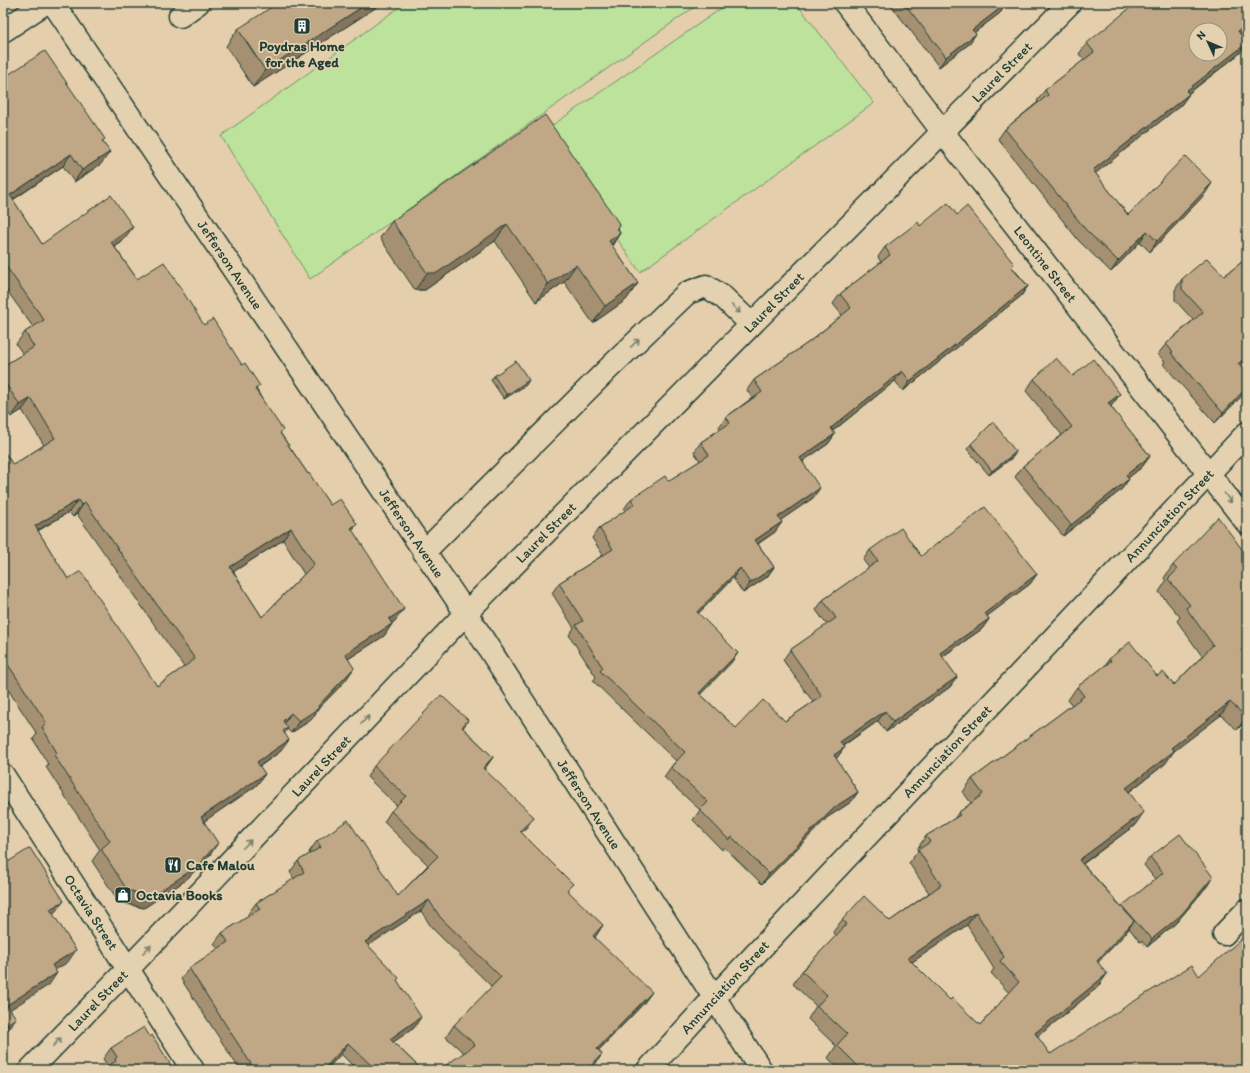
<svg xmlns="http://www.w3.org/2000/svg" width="1250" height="1073" font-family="Itim,sans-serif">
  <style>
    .green { fill: #bde29c; stroke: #6e9068 }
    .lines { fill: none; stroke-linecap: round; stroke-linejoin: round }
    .minor-casing { stroke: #1f3d34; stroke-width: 25 }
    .minor { stroke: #e4d1af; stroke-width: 22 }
    .wall { fill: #a59072; stroke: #1f3d34; fill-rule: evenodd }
    .shaded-wall { fill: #86755d; stroke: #1f3d34 }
    .building { fill: #c0a785; stroke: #1f3d34; fill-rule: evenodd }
    .oneway { stroke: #78806b }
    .labels { text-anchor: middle; stroke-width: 3.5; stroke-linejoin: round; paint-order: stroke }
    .poi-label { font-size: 14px; font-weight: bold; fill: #1f3d34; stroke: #e4d1af; text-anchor: start }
    .street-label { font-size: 14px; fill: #1f3d34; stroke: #e4d1af }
  </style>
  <rect width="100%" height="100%" fill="#e5ceab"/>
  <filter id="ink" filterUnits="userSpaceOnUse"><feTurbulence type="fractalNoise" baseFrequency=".025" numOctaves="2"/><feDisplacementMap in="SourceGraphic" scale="8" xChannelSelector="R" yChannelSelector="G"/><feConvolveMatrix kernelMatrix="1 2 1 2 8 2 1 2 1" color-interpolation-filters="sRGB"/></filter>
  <g filter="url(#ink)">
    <path class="green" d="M405 3H700L310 279 221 136Z
      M729 3H796L874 103 640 272 556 150 550 127Z"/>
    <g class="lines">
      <g class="minor-casing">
        <g id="minor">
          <path id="s1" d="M53 3 466 613 761 1070"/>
          <path id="s2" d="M845 3 942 131 1247 523"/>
          <path d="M180 16 198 3"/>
          <path d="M3 31 45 3"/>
          <path d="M424 552 607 370 687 293 706 286 723 297 751 324"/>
          <path id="s3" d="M3 775 193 1070"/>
          <path d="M1224 934 1247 910"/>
          <path id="s4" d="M30 1070 128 969 466 613 1070 3"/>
          <path id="s5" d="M648 1070 714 998 1247 433"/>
        </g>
      </g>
      <use href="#minor" class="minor"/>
    </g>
    <path class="wall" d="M383 3 253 87 226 46 238 29Z
      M889 3H1007L1000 13 975 32 969 44 939 67Z
      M1247 3V29L1240 34 1247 43 1239 54 1188 94H1189L1181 105 1095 173 1128 215 1205 194 1150 252 1140 242 1111 272 1079 241 998 139 1005 129 1038 102 1037 101 1045 90 1084 60 1079 54 1087 43Z
      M3 78 103 142 101 164 74 182 63 166 13 200 42 244 124 239 114 246 137 279 204 325 257 390 281 434 308 474 330 505 357 524 352 530 395 621 392 623V624L384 636 348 659 346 680 319 708 311 720 291 733 287 729 285 733 281 751 259 767 265 774 256 786 204 821 210 855 186 880 144 908 119 902 92 861 100 850 46 767 48 764 33 739 37 734 3 682V450L13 465 44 445 22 410 11 417 3 405V366L23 354 16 344 25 332 33 327 3 285ZM69 512 73 517 77 514 184 667 157 686 68 579 38 531ZM283 540 304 574 262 617 233 572Z
      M957 215 1012 267 1028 286 1021 296 903 391 895 381 833 431 835 434 828 444 803 461 813 498 780 520 782 522 775 532 758 544 774 567 767 577 743 593 733 578 698 614 731 663 700 694 736 728 785 721 813 702 783 660 790 650 827 625 816 610 823 600 869 568 863 560 870 550 921 556 1037 574 1030 584 987 616 989 619 982 629 942 657 957 677 950 687 886 732 878 721 843 746 844 748 836 759 858 792 851 802 828 817 762 884 724 847 722 850 693 820 700 810 664 777 671 767 676 761 593 681 596 677 569 635 574 628 552 593 559 583 603 555 592 538 599 528 625 511 624 509 631 499 668 481 700 461 694 452 701 442 720 429 719 427 726 417 752 398 747 390 754 380 809 342 842 315 833 304 840 294 881 262 878 257 885 247 920 226Z
      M392 221 620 225 618 229 620 233 612 246 638 283 626 300 593 323 564 282 536 302 495 241 425 290H415L380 238Z
      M1247 231V246L1242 239Z
      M1247 258V360L1240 366 1246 392 1215 423 1163 364 1165 362 1158 354 1166 344 1193 320 1175 300V290L1182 279 1224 276Z
      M494 376 526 385 504 399 491 380Z
      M1073 376 1120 394 1112 405 1111 407 1150 456 1142 467 1128 478 1129 479 1121 490 1063 536 1015 477 1023 466 1062 435 1026 391 1034 379Z
      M971 444 1013 457 989 475 967 449Z
      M1247 556V720L1237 730 1221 715 1174 751 1165 764 1129 792 1135 825 1083 864 1122 907 1155 879 1144 865 1150 857 1208 885 1176 923 1147 947 1142 941 1140 942 1129 928 1125 934 1098 962V987L1037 1037 1050 1054 1247 1070H840L828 1058 836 1046 808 1019 816 1006 793 984 802 971 836 936 833 932 842 920 890 921 929 893 909 863 918 851 917 849 926 836 954 819 958 813 971 803 963 792 972 779 1072 705 1068 700 1077 687 1105 666 1109 659 1157 676 1174 685 1202 656 1177 621 1180 617 1159 592 1166 581 1164 578 1173 565ZM967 925 994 969 991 973 1009 993 980 1025 950 1000 912 962Z
      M468 720 463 728 493 757 484 770 526 828 521 833 568 891 595 937 644 1003 599 1050 595 1065 464 1053 446 1037 454 1025 492 987 432 928 421 911 368 945 397 981 414 1028 393 1042 422 1070H357L341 1054 326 1070H240L181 979 189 968 218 949 214 944 222 933 249 916 248 914 256 903 294 879 290 872 298 861 310 854 309 852 317 841 398 896 428 865 384 822 391 811 397 806 367 777 374 766Z
      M150 1037 174 1070 108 1066 103 1059 111 1048Z"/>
    <path class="shaded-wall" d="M368 3H383L253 87 265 70Z
      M1007 3 1000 13 966 39 972 30Z
      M1247 24V28L1230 42 1238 31Z
      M976 34 969 44 939 67 946 57Z
      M1247 43 1239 54 1178 101 1186 91Z
      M1189 94 1181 105 1086 181 1093 170Z
      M110 152 101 164 74 182 82 170Z
      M71 154 63 166 3 206 10 195Z
      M1212 183 1205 194 1150 252 1157 241Z
      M507 224 495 241 425 290H415L427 273Z
      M620 225 610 240 620 233 608 250 597 258 617 228Z
      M133 227 124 239 102 254 111 242Z
      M1147 231 1140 242 1111 272 1118 261Z
      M576 265 564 282 536 302 548 284Z
      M638 283 626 300 593 323 605 306Z
      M1028 286 1021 296 903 391 910 381Z
      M1247 356V360L1230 374 1238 364Z
      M902 371 895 381 824 438 831 428Z
      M529 380 526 385 504 399 507 395Z
      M1247 387V389L1246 392 1215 423 1223 413Z
      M1120 394 1112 405 1100 414 1108 403Z
      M31 398 22 410 11 417 20 405Z
      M835 434 828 444 793 468 800 458Z
      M1016 452 1013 457 989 475 992 471Z
      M1150 456 1142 467 1118 486 1126 475Z
      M1129 479 1121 490 1063 536 1071 525Z
      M820 488 813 498 771 527 778 517Z
      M78 500 69 512 26 537 35 526Z
      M85 502 77 514 73 517 81 505Z
      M782 522 775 532 748 550 755 540Z
      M357 524 348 536 351 528Z
      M291 528 283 540 222 579 230 567Z
      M774 567 767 577 743 593 750 583Z
      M740 568 733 578 690 622 697 612Z
      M1037 574 1030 584 978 623 985 613Z
      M404 609 395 621 380 631 389 619Z
      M989 619 982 629 933 663 940 653Z
      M392 624 384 636 337 666 345 654Z
      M738 653 731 663 692 703 699 693Z
      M354 668 346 680 317 710 319 708 311 720 291 733 299 721 318 706Z
      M957 677 950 687 886 732 893 722Z
      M1230 702 1221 715 1173 752 1174 751 1165 764 1117 801 1126 788 1171 748Z
      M885 711 878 721 833 752 840 742Z
      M291 713 283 725V721Z
      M1247 716V720L1237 730 1246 717Z
      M289 740 281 751 248 774 257 762Z
      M844 748 837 758 827 765 834 755Z
      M493 757 485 768 475 779 483 768Z
      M265 774 256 786 193 829 201 817Z
      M858 792 851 802 828 817 762 884 769 874 835 807Z
      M1144 812 1135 825 1070 873 1079 860Z
      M534 817 526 828 512 842 520 831Z
      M218 843 210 855 186 880 144 908 119 902 127 890Z
      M1213 877 1208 885 1176 923 1147 947 1152 939Z
      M429 900 421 911 357 953 365 942Z
      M64 901 55 912 42 921 50 909Z
      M976 912 967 925 899 971 908 958Z
      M1134 921 1125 934 1087 974 1097 961Z
      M603 925 596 936 586 947 593 936Z
      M76 950 68 962 44 977 52 965Z
      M57 973 49 985 3 1014 7 1005Z
      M1107 974 1098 987 1026 1046 1035 1033Z
      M652 992 644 1003 589 1060 597 1049Z
      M421 1017 414 1028 382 1050 390 1039Z
      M16 1018 8 1030 3 1033V1027Z
      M348 1043 341 1054 326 1070H323Z
      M602 1054 595 1065 590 1070H587Z"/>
    <path class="building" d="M278 3H368L265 70 238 29Z
      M904 3H1007L972 30 976 34 946 57Z
      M1136 3H1247V24L1238 31 1247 43 1186 91 1189 94 1093 170 1128 215 1185 156 1212 183 1157 241 1147 231 1118 261 1086 230 1005 129 1048 95 1045 90 1094 52 1087 43ZM1196 30H1220V54H1196Z
      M45 51 105 139 102 141 110 152 82 170 71 154 10 195 42 244 111 195 133 227 111 242 137 279 164 262 204 325 213 319 242 365 245 363 260 386 255 389 283 430 280 433 308 474 309 473 330 505 340 499 357 524 351 528 404 609 389 619 392 624 345 654 354 668 318 706 319 708 299 721 291 713 283 721 288 728 283 731 289 740 257 762 265 774 201 817 218 843 195 868 152 896 127 890 101 849 110 841 54 755 57 753 42 727 46 725 45 723 46 722 3 657V450L13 465 55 438 31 398 20 405 3 380V366L34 347 25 332 44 320 3 262V78ZM78 500 81 505 85 502 195 659 157 686 81 571 68 579 35 526ZM291 528 314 564 262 617 230 567Z
      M545 115 620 225 617 228 620 233 609 241 638 283 605 306 576 265 548 284 507 224 437 273H427L392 221Z
      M948 203 957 215 967 206 1014 264 1011 267 1028 286 910 381 902 371 831 428 835 434 800 458 820 488 778 517 782 522 755 540 774 567 750 583 740 568 697 612 738 653 699 693 736 728 763 700 785 721 822 696 790 650 836 618 823 600 878 561 870 550 901 528 921 556 985 507 1037 574 985 613 989 619 940 653 957 677 893 722 885 711 840 742 844 748 834 755 858 792 835 807 769 874 732 837 729 840 700 810 708 802 671 767 685 752 600 671 603 668 576 625 583 621 559 583 613 549 599 528 635 504 631 499 665 476 668 481 709 455 701 442 730 423 726 417 762 392 754 380 809 342 851 308 840 294 890 255 885 247 918 222 920 226Z
      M1207 258 1224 276 1247 258V356L1238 364 1247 374V387L1223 413 1171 353 1173 352 1166 344 1203 312 1182 289V279Z
      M1056 358 1073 376 1093 359 1120 394 1108 403 1150 456 1126 475 1129 479 1071 525 1023 466 1072 427 1034 379Z
      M516 361 529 380 507 395 494 376Z
      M993 422 1016 452 992 471 971 444Z
      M1218 517 1247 556V716L1246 717 1230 702 1171 748 1174 751 1126 788 1144 812 1079 860 1134 921 1097 961 1107 974 1035 1033 1050 1054 1192 965 1199 976 1247 934V1070H1015L1013 1067 1011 1070H862L837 1045 847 1034 817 1006 827 995 802 971 847 924 842 920 864 896 890 921 941 885 918 850 930 842 926 836 960 815 958 813 983 794 972 779 1084 696 1077 687 1111 661 1109 659 1130 642 1157 676 1163 672 1174 685 1213 645 1186 608 1190 605 1168 579 1177 570 1173 565ZM976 912 1004 957 1000 961 1019 982 980 1025 952 998 950 1000 908 958Z
      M441 695 468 720 462 727 493 757 483 768 534 817 520 831 573 884 567 890 603 925 593 936 652 992 597 1049 602 1054 587 1070H439L475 1045 454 1025 501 977 440 917 429 900 365 942 399 978 397 980 421 1017 390 1039 422 1070H376L348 1043 323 1070H267L266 1069 265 1070H255L189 968 228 942 222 933 260 909 256 903 304 872 298 861 321 847 317 841 348 820 398 896 438 856 391 811 406 796 374 766Z
      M1180 834 1213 877 1181 915 1152 939 1147 933 1146 934 1122 906 1163 873 1150 857Z
      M30 848 64 901 50 909 76 950 52 965 57 973 7 1005 16 1018 3 1027V865Z
      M144 1027 150 1037 152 1035 174 1070H102L116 1061 115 1059 117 1057 111 1048Z"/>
    <defs><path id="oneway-shaft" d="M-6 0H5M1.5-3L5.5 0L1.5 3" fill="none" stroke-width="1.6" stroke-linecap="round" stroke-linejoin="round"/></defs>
    <g class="oneway">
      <use href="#oneway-shaft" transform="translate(736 309) rotate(44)"/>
      <use href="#oneway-shaft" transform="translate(635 343) rotate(-44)"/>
      <use href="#oneway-shaft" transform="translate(1228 498) rotate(53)"/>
      <use href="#oneway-shaft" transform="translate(365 720) rotate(-46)"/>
      <use href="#oneway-shaft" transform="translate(247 844) rotate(-46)"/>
      <use href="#oneway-shaft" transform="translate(147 949) rotate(-46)"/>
      <use href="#oneway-shaft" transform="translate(57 1042) rotate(-46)"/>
    </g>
  </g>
  <defs>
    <g id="building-square" transform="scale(0.9)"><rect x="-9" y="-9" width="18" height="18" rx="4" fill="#1f3d34" stroke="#e4d1af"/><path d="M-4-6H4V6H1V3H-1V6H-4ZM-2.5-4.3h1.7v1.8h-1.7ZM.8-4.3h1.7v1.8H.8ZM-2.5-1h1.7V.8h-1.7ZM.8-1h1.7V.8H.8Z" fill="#fff"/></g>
    <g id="restaurant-square" transform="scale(0.9)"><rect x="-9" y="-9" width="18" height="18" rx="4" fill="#1f3d34" stroke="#e4d1af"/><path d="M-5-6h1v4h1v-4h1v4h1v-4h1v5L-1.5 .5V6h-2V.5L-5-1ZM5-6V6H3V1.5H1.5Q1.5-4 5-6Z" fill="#fff"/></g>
    <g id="shop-square" transform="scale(0.9)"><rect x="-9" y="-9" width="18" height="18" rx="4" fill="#1f3d34" stroke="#e4d1af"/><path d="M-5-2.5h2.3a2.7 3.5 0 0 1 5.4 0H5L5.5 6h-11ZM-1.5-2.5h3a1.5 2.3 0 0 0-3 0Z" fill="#fff"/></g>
  </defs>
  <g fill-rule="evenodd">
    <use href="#building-square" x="302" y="26"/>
    <use href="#restaurant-square" x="173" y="865"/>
    <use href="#shop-square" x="123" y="895"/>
  </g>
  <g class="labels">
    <g class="poi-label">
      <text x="302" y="51" text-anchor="middle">Poydras Home<tspan x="302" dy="16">for the Aged</tspan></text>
      <text x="186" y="870">Cafe Malou</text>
      <text x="136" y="900">Octavia Books</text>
    </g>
    <g class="street-label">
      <text dy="5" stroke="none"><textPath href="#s4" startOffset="1393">Laurel Street</textPath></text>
      <text dy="5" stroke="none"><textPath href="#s2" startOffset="329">Leontine Street</textPath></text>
      <text dy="5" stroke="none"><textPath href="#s1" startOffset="316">Jefferson Avenue</textPath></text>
      <text dy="5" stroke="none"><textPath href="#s4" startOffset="1069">Laurel Street</textPath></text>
      <text dy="5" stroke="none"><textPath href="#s5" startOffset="761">Annunciation Street</textPath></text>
      <text dy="5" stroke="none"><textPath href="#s4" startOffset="745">Laurel Street</textPath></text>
      <text dy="5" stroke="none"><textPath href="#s1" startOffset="640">Jefferson Avenue</textPath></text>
      <text dy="5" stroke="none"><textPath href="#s5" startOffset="437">Annunciation Street</textPath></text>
      <text dy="5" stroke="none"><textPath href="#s4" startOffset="421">Laurel Street</textPath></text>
      <text dy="5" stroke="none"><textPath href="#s1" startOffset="964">Jefferson Avenue</textPath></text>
      <text dy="5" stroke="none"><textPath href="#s3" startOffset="163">Octavia Street</textPath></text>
      <text dy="5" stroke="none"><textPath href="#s5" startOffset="113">Annunciation Street</textPath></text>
      <text dy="5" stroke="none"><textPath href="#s4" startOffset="97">Laurel Street</textPath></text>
    </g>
  </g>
  <rect width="1250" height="1073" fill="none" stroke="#e4d1af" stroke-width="16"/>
  <rect x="8" y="8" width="1234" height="1057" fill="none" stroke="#1f3d34" stroke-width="1.5" filter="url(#ink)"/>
  <g transform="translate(1208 42) rotate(314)"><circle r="19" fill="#e4d1af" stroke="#95967e"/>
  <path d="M0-3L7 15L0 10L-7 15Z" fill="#1f3d34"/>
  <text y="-6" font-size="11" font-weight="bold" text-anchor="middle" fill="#1f3d34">N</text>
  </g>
</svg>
